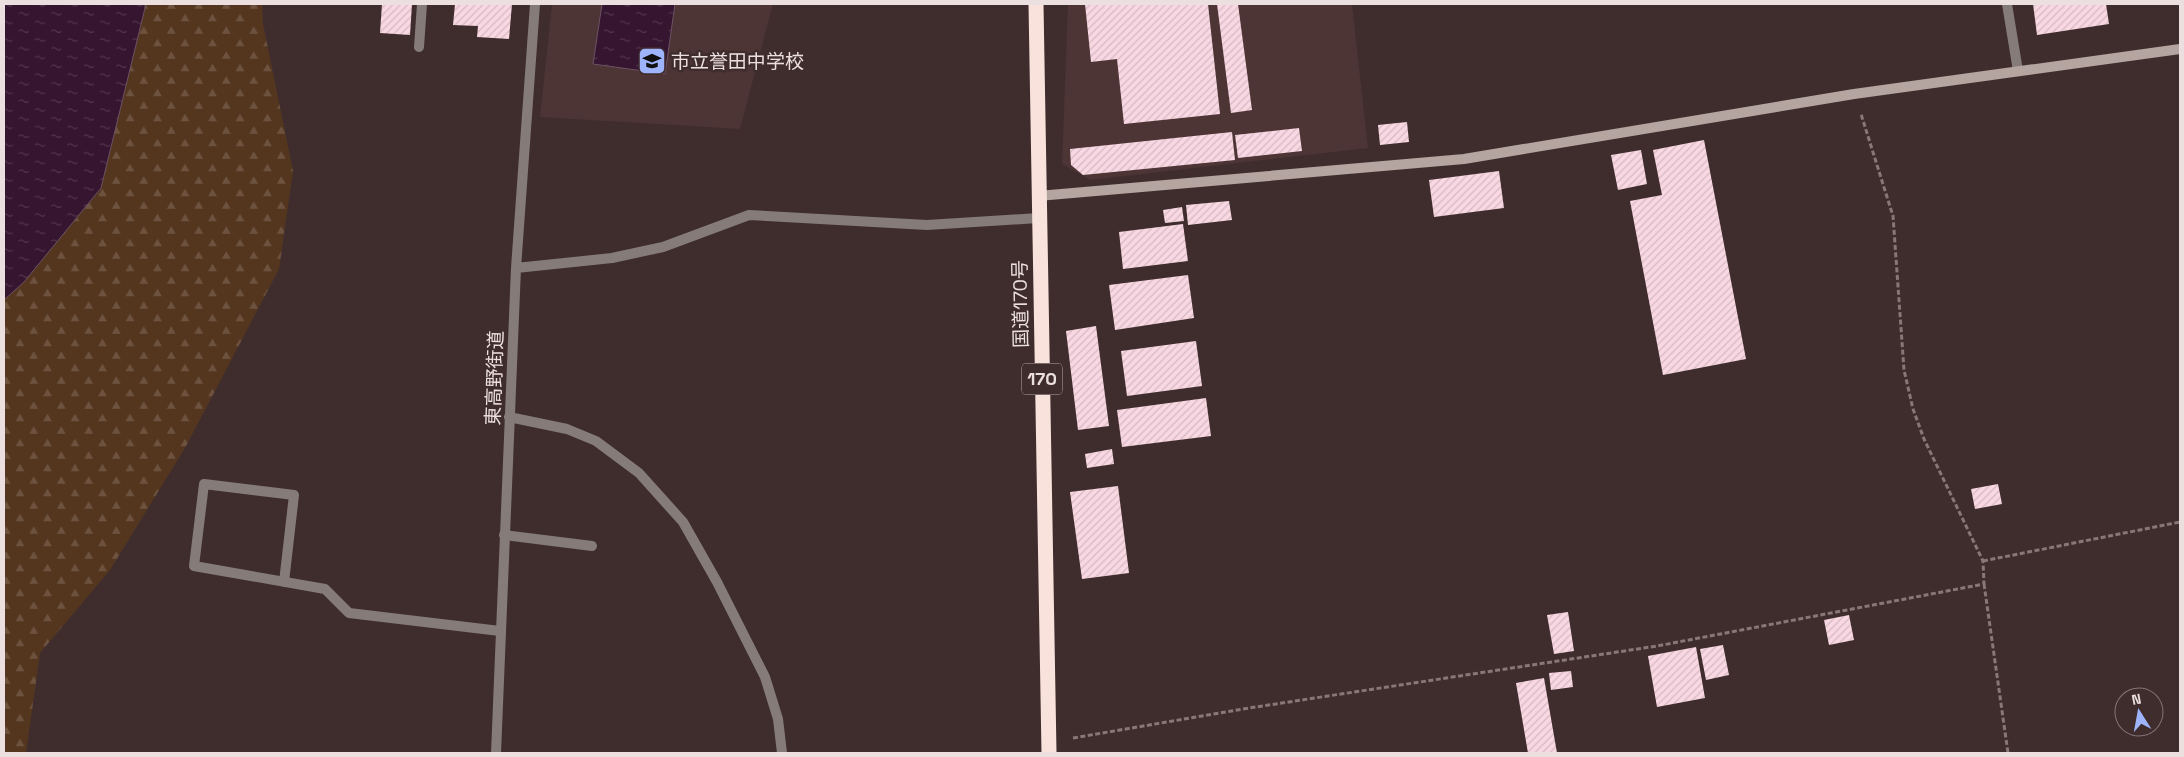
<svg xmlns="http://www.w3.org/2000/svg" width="2184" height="757" font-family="'Space Grotesk','Noto Sans JP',sans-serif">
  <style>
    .built { fill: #4d3435 }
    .forest { fill: url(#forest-firs) }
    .water { fill: url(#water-ripples); stroke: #6c5264 }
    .building { fill: url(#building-hatch) }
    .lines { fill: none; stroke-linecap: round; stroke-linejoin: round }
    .path { stroke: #877777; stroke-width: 3; stroke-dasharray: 5 2.5; stroke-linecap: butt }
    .lane { stroke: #857c79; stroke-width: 10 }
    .street { stroke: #857c79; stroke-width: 10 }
    .secondary { stroke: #b4a5a0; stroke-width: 10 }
    .highway { stroke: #f9e2db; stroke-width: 15 }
    .labels { text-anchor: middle; stroke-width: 5; stroke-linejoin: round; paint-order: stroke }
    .shield { fill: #3f2d2d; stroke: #b8aaaa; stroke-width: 1 }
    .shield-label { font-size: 18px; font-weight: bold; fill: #ecdfe0 }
    .poi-label { font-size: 19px; fill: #ecdfe0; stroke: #3f2d2d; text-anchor: start }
    .street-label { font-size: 19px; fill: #ecdfe0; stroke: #3f2d2d }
  </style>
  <defs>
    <pattern id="forest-firs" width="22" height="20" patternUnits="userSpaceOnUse" patternTransform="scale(1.25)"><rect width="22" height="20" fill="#54361f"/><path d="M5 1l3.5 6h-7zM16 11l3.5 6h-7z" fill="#6d533f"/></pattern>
    <pattern id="water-ripples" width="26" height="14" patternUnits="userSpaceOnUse" patternTransform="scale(1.25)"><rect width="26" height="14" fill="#35152f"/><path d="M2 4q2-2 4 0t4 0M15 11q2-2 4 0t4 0" fill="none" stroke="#52374d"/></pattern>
    <pattern id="building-hatch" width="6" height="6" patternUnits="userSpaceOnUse" patternTransform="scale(1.25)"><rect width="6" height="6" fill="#f9d8e3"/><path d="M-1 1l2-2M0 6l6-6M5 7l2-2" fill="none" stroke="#d5bac3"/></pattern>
  </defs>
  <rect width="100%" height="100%" fill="#3f2d2d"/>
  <path class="built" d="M552 4H773L740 129 540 117Z
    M1068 4H1352L1368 148 1091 180 1062 164Z"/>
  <path class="forest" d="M145 4H262L263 24 293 171 279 269 185 448 110 570 40 653 26 753H4V300L24 282 101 188Z"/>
  <path class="water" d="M4 4H145V8L101 188 24 282 4 300Z
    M602 4H675L665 74 593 64Z"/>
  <path class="building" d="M382 4H412L410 35 380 33Z
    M455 4H512L509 39 477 37 478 26 453 25Z
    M1085 4H1208L1220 114 1124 124 1117 59 1091 62Z
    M1217 4H1238L1252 110 1231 113Z
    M2033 4H2106L2109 24 2037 35Z
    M1407 122 1409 142 1380 145 1378 125Z
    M1299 128 1302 151 1238 158 1235 135Z
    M1232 132 1235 160 1083 175 1071 165 1070 149Z
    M1704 140 1746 359 1663 375 1630 201 1662 195 1653 150Z
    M1641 150 1647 184 1618 190 1611 155Z
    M1499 171 1504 208 1434 217 1429 180Z
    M1229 201 1232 220 1188 225 1186 205Z
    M1182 207 1184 221 1165 223 1163 210Z
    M1183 224 1188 261 1123 269 1119 232Z
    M1188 275 1194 318 1115 330 1109 285Z
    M1096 326 1109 426 1078 430 1066 331Z
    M1196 341 1202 386 1127 396 1121 351Z
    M1206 398 1211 436 1122 447 1117 410Z
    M1112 449 1114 464 1087 468 1085 454Z
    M1998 484 2002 504 1975 509 1971 489Z
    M1118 486 1129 573 1082 579 1070 492Z
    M1568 612 1574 651 1554 654 1547 615Z
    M1849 615 1854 640 1829 645 1824 620Z
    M1723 645 1729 675 1706 680 1700 649Z
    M1696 647 1705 698 1657 707 1648 656Z
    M1571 671 1573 687 1551 690 1549 673Z
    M1544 678 1557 753H1528L1516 683Z"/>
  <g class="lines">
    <path class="path" d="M1983 561 2180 522
      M1984 584 2008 753
      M1073 738 1249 708 1657 646 1984 584 1983 561 1924 439 1913 409 1904 370 1893 216 1861 114"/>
    <path class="lane" d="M2007 4 2018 71
      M504 535 592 546"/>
    <path class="street" d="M419 47 422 4
      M516 268 612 258 663 247 749 215 927 225 1038 218
      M509 417 567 429 596 441 639 473 683 522 717 582 765 677 778 719 782 753
      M284 582 294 495 204 484 194 566 325 589 349 613 500 631
      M496 753 516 268 535 4"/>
    <path class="secondary" d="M1038 196 1464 159 1854 94 2180 49"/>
    <path class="highway" d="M1036 4 1049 753"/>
  </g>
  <defs>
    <g id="school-square" transform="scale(1.4375)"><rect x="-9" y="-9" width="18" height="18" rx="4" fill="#9eb4fd" stroke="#3f2d2d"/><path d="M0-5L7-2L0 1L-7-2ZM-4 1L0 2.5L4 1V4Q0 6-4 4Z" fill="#111"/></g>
  </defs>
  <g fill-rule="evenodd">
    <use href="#school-square" x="652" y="61"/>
  </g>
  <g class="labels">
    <rect class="shield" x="1022" y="363.5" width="40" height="31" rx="4"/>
    <g class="shield-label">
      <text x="1042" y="385">170</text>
    </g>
    <g class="poi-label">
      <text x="671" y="68">市立誉田中学校</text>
    </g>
    <g class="street-label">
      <text transform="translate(1020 304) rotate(-91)" y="7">国道170号</text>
      <text transform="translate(494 378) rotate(-88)" y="7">東高野街道</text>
    </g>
  </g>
  <rect width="2184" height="757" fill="none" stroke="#ecdfe0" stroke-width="10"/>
  <g transform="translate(2139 712) rotate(349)"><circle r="24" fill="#3f2d2d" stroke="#847475"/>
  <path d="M0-4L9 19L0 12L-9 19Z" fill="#9eb4fd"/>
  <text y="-8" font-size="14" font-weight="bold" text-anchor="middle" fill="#ecdfe0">N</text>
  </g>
</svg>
